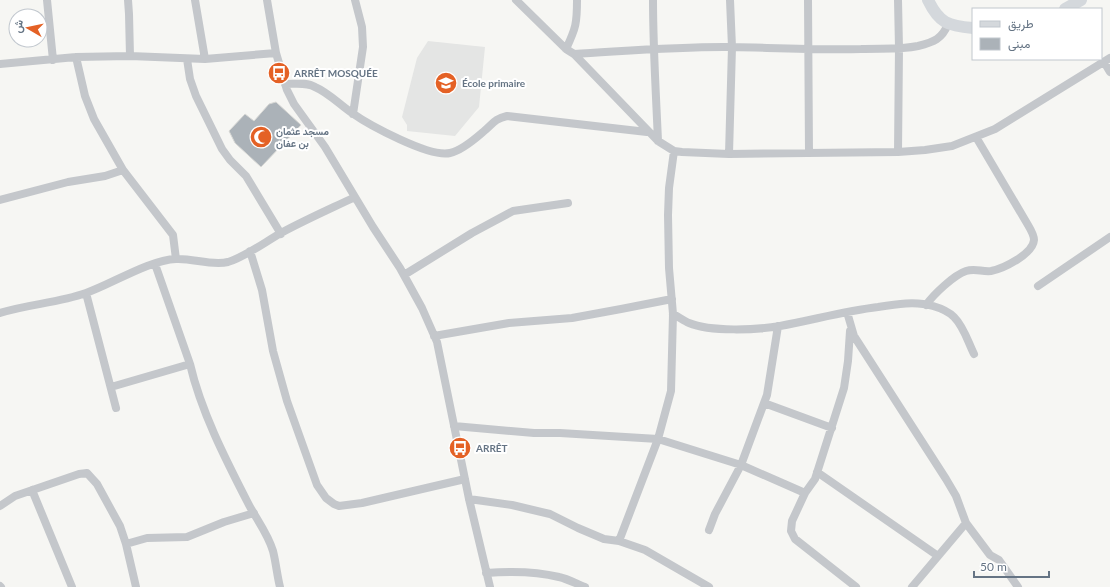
<svg xmlns="http://www.w3.org/2000/svg" width="1110" height="587" font-family="Lato,Vazirmatn,sans-serif">
  <style>
    .built { fill: #e4e5e4 }
    .building { fill: #abb2b8; stroke: #d8d8d5 }
    .lines { fill: none; stroke-linecap: round; stroke-linejoin: round }
    .minor { stroke: #c4c7cb; stroke-width: 8 }
    .secondary { stroke: #d4d8dc; stroke-width: 12 }
    .labels { text-anchor: middle; stroke-width: 4; stroke-linejoin: round; paint-order: stroke }
    .poi-label { font-size: 10px; font-weight: bold; fill: #657484; stroke: #fff; text-anchor: start }
  </style>
  <rect width="100%" height="100%" fill="#f6f6f3"/>
  <path class="built" d="M428 41 485 47 479 107 455 136 407 131V125L402 117 417 58Z"/>
  <path class="building" d="M276 102 301 125 261 167 235 143 229 131 245 114 254 121 269 104Z"/>
  <g class="lines">
    <path class="minor" d="M47 0 53 60
      M128 0 129 14 130 56
      M195 0 205 59
      M267 0 276 53 287 90 294 104 325 147 373 227 400 268 422 308 437 342 469 499 490 587
      M516 0 566 49 574 54 658 141 674 151 682 152 729 154 898 152 925 150 952 146 995 129 1110 58
      M653 0C653 47 656 94 658 141
      M808 0 809 153
      M566 49C576 28 577 23 577 0
      M574 54C627 51 681 46 734 47 777 48 819 50 861 49 880 48 900 50 918 46 934 42 942 39 948 24
      M76 57 85 96 94 119 123 170 173 235 176 259
      M187 59 190 79 196 96 222 149 230 160 246 176 281 234
      M1104 62 1110 72
      M0 64 76 57 130 56 205 59 276 53
      M285 84C295 84 307 82 315 87 329 93 340 105 352 113 369 125 430 158 450 153 460 151 475 139 483 132 493 124 494 119 507 116L647 132
      M353 114 363 47 362 27 355 0
      M898 152 899 48 898 0
      M729 154 732 47 730 0
      M0 200 68 182 105 176 123 170
      M250 251 262 290 273 351 287 401 317 485 326 498 334 504 339 506 362 503 465 479
      M155 264 190 364C201 412 227 462 249 505 257 520 268 534 273 551 276 563 277 575 280 587
      M404 275 472 233 513 211 568 203
      M1038 286 1110 237
      M86 293 116 408
      M926 305C934 294 954 275 966 271 975 268 982 272 991 271 1003 269 1033 254 1034 240 1034 235 1031 230 1028 225L976 137
      M847 312 854 336 946 479 956 496 966 523 990 555 999 560 1018 587
      M0 313C28 304 58 303 86 293 112 284 149 260 176 259 193 258 211 266 228 262 245 257 265 242 281 233 305 220 330 209 355 197
      M673 314C679 317 684 321 689 323 710 332 757 330 780 326 813 320 845 311 878 307 896 304 916 301 933 306 940 308 949 312 954 317 964 327 968 342 974 354
      M850 331 848 361 844 388 815 479 805 493 792 521 791 531 795 539 856 587
      M434 336 509 323 572 318 621 309 672 299
      M111 387 190 364
      M764 403 832 428
      M454 426 534 433H560L658 439 741 465 805 493
      M817 472 938 556
      M32 490 72 587
      M469 499 512 505 550 514 578 528 604 539 619 541 645 550 709 587
      M0 506 15 496 79 474 87 473 97 484 120 526 126 544 136 587
      M709 530 715 514 741 465 767 395 778 326
      M619 541 658 439 671 391 673 314 669 268 668 215 669 188 674 151
      M126 544 147 538 187 537 224 522 254 513
      M486 573C511 571 535 571 559 577 568 579 577 584 585 587
      M0 586 1 587
      M912 587 966 523"/>
    <path class="secondary" d="M928 0C939 23 948 26 973 28
      M1065 9 1081 0"/>
  </g>
  <defs>
    <g id="bus-disc" transform="scale(1.15)"><circle r="9.5" fill="#e46125" stroke="#fff"/><path d="M-5-6H5V4H4V6H2V4H-2V6H-4V4H-5ZM-3.5-4V0h7V-4ZM-3.5 1.2v1.5H-2V1.2ZM2 1.2v1.5H3.5V1.2Z" fill="#fff"/></g>
    <g id="school-disc" transform="scale(1.15)"><circle r="9.5" fill="#e46125" stroke="#fff"/><path d="M0-5L7-2L0 1L-7-2ZM-4 1L0 2.5L4 1V4Q0 6-4 4Z" fill="#fff"/></g>
    <g id="mosque-disc" transform="scale(1.15)"><circle r="9.5" fill="#e46125" stroke="#fff"/><path d="M3.5-4.9A6 6 0 1 0 3.5 4.9A5 5 0 1 1 3.5-4.9Z" fill="#fff"/></g>
  </defs>
  <g fill-rule="evenodd">
    <use href="#bus-disc" x="279" y="73"/>
    <use href="#school-disc" x="446" y="83"/>
    <use href="#mosque-disc" x="261" y="137"/>
    <use href="#bus-disc" x="460" y="448"/>
  </g>
  <g class="labels">
    <g class="poi-label">
      <text x="294" y="77">ARRÊT MOSQUÉE</text>
      <text x="462" y="87">École primaire</text>
      <text x="276" y="135">مسجد عثمان<tspan x="276" dy="12">بن عفان</tspan></text>
      <text x="476" y="452">ARRÊT</text>
    </g>
  </g>
  <rect x="972" y="8" width="130" height="52" fill="#ffffff" stroke="#c1c7ce"/>
  <rect x="980" y="21" width="20" height="6" fill="#d4d8dc" stroke="#c1c7ce"/>
  <text x="1008" y="28" font-size="12" fill="#657484">طريق</text>
  <rect x="980" y="38" width="20" height="12" fill="#abb2b8" stroke="#c1c7ce"/>
  <text x="1008" y="48" font-size="12" fill="#657484">مبنى</text>
  <g transform="translate(28 28) rotate(279)"><circle r="19" fill="#ffffff" stroke="#c1c7ce"/>
  <path d="M0-3L7 15L0 10L-7 15Z" fill="#e46125"/>
  <text y="-6" font-size="11" font-weight="bold" text-anchor="middle" fill="#657484">ش</text>
  </g>
  <path d="M974 571v6h75v-6" fill="none" stroke="#657484" stroke-width="2"/>
  <text x="980" y="571" font-size="12" fill="#657484" stroke="#ffffff" stroke-width="3" paint-order="stroke">50 m</text>
</svg>
